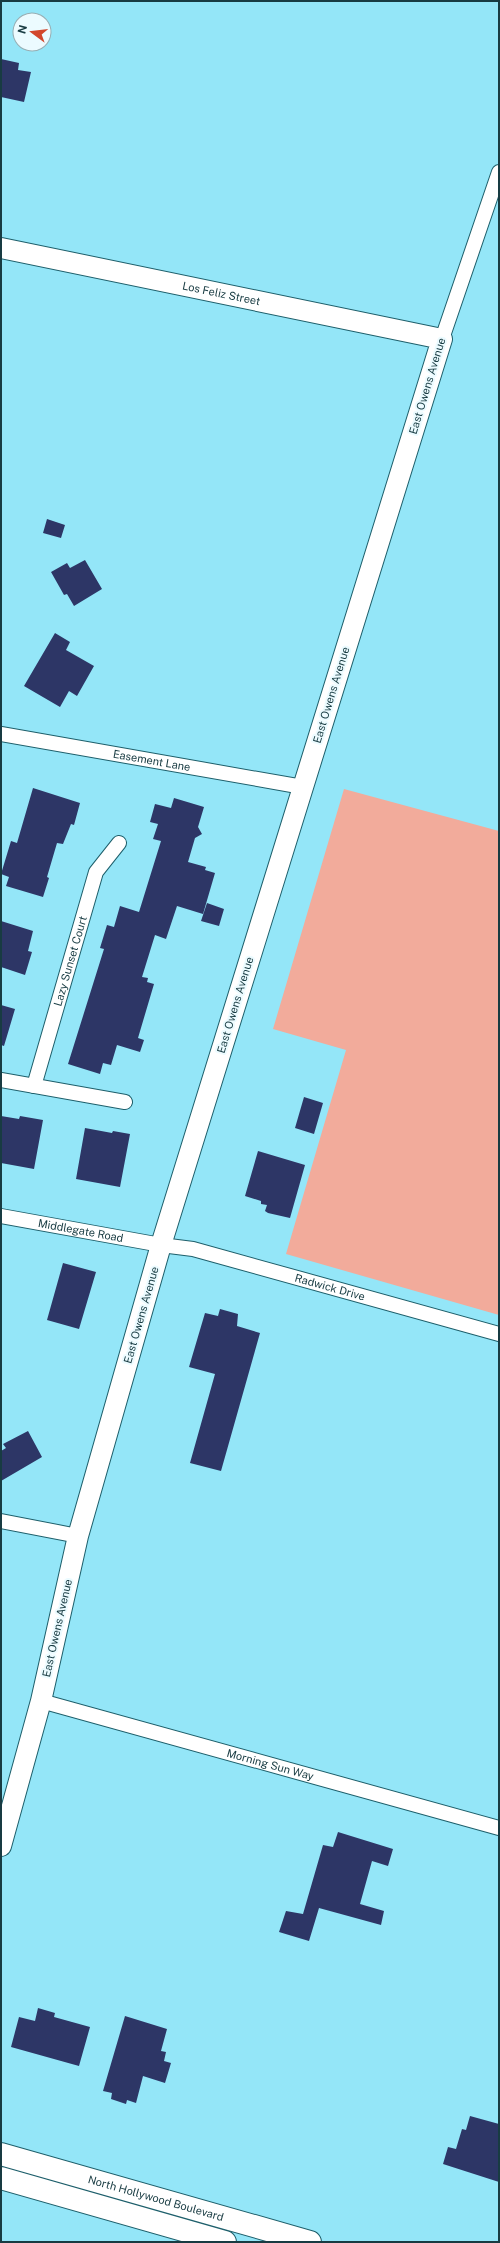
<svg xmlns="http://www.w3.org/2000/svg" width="500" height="2243" font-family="'Public Sans',sans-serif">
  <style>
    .green { fill: #f2ab9b }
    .building { fill: #2d3666 }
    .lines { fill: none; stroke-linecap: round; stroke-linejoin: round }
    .street-casing { stroke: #1e5f6b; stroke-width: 16 }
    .secondary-casing { stroke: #1e5f6b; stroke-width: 22 }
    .primary-casing { stroke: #1e5f6b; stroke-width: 24 }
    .street { stroke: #fff; stroke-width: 14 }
    .secondary { stroke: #fff; stroke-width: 20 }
    .primary { stroke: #fff; stroke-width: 22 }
    .labels { text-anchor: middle; stroke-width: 4; stroke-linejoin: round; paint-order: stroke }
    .street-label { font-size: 11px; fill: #183b42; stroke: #ecfbff }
  </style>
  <rect width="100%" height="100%" fill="#94e6f8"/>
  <path class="green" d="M344 789 499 831V1315L286 1254 346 1050 273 1029Z"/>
  <path class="building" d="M1 59 19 63 18 70 31 72 24 102 1 97Z
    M47 519 65 525 61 538 43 533Z
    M85 560 102 589 74 606 67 594 64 595 51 572 67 563 70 568Z
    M55 633 70 642 66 650 94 666 77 696 69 691 60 707 24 686Z
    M33 788 80 803 74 825 71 824 63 844 57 843 47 877 49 878 43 897 6 886 9 877 1 874 11 841 17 843Z
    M174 798 204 807 198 827 202 834 195 838 188 862 206 867 205 870 215 873 203 914 177 906 166 939 155 935 142 977 148 978 147 982 154 984 138 1038 144 1040 140 1052 117 1045 111 1065 103 1063 100 1074 68 1064 104 949 100 948 107 925 114 927 120 906 139 912 161 841 153 839 158 824 150 822 155 804 171 808Z
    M207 903 224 909 219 926 201 921Z
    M1 921 33 931 28 951 32 952 25 975 1 967Z
    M1 1005 15 1009 4 1046 1 1045Z
    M304 1097 323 1103 314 1134 295 1128Z
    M1 1116 19 1119 20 1116 43 1120 34 1169 1 1163Z
    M85 1128 112 1133 113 1131 130 1134 120 1187 76 1179Z
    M258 1151 305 1165 290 1218 268 1213 265 1211 267 1205 261 1204V1201L245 1196Z
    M63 1263 96 1272 79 1329 47 1320Z
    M220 1309 238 1314 237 1326 260 1333 221 1471 190 1463 215 1374 189 1367 205 1313 218 1316Z
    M28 1431 42 1457 1 1481V1451L6 1448 3 1444Z
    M338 1832 393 1849 388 1866 372 1861 360 1904 384 1911 381 1925 319 1908 309 1941 279 1932 286 1911 303 1914 323 1845 333 1847Z
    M38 2008 55 2013 54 2017 90 2027 79 2066 11 2047 19 2017 35 2021Z
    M125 2016 167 2029 161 2051 166 2052 164 2061 171 2063 165 2083 143 2076 136 2103 127 2100 126 2104 111 2099 112 2093 103 2091Z
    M470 2116 499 2124V2182L443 2164 448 2147 456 2149 462 2129 466 2130Z"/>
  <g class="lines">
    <g class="street-casing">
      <g id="street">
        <path d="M442 339 499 172"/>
        <path id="s1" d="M1 734 303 787"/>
        <path d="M1 1080 125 1102"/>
        <path id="s2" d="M34 1086 96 872 119 843"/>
        <path id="s3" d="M1 1216 161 1245 193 1249 499 1334"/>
        <path d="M1 1521 78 1536"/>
        <path id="s4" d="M41 1701 499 1828"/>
      </g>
    </g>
    <g class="secondary-casing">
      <g id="secondary">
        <path id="s5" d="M1 248 442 339 161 1245 78 1536 41 1701 1 1846"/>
      </g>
    </g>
    <g class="primary-casing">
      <g id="primary">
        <path id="s6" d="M1 2154 310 2242"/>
        <path d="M1 2178 225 2242"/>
      </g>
    </g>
    <use href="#street" class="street"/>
    <use href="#secondary" class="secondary"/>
    <use href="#primary" class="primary"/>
  </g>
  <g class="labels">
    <g class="street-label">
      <text dy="4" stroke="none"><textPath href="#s5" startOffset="225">Los Feliz Street</textPath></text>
      <text transform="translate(427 386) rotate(-73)" y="4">East Owens Avenue</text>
      <text transform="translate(331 695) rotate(-73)" y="4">East Owens Avenue</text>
      <text dy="4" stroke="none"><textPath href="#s1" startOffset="153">Easement Lane</textPath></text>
      <text dy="4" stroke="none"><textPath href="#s2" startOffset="130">Lazy Sunset Court</textPath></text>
      <text transform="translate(235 1005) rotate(-73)" y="4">East Owens Avenue</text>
      <text dy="4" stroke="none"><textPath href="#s3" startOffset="81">Middlegate Road</textPath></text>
      <text dy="4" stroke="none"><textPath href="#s3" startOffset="337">Radwick Drive</textPath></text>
      <text transform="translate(141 1315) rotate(-74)" y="4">East Owens Avenue</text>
      <text transform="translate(57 1628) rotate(-77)" y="4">East Owens Avenue</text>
      <text dy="4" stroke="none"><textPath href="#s4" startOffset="238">Morning Sun Way</textPath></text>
      <text dy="4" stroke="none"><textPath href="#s6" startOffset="161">North Hollywood Boulevard</textPath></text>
    </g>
  </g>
  <rect width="500" height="2243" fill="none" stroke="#183b42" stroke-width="4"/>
  <g transform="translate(32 32) rotate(285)"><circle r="19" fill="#ecfbff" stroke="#97aeb3"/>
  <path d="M0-3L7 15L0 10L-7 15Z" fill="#d2472c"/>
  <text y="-6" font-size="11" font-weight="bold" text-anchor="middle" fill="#183b42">N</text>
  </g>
</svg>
